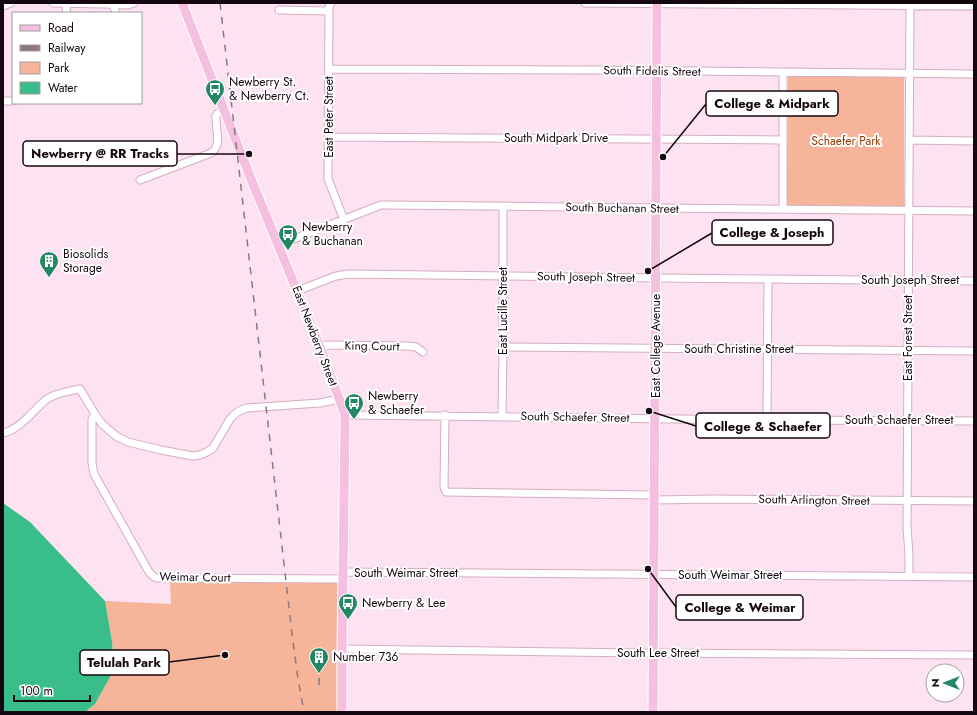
<svg xmlns="http://www.w3.org/2000/svg" width="977" height="715" font-family="Jost,sans-serif">
  <style>
    .green { fill: #f6b59a }
    .water { fill: #38bd8b }
    .lines { fill: none; stroke-linecap: round; stroke-linejoin: round }
    .minor-casing { stroke: #d5acc3; stroke-width: 9 }
    .major-casing { stroke: #fff; stroke-width: 11 }
    .minor { stroke: #fff; stroke-width: 7 }
    .major { stroke: #f5bfe0; stroke-width: 9 }
    .rail { stroke: #8b7783; stroke-width: 1.5; stroke-dasharray: 7 7; stroke-linecap: butt }
    .labels { text-anchor: middle; stroke-width: 4; stroke-linejoin: round; paint-order: stroke }
    .street-label { font-size: 12px; fill: #14070f; stroke: #fff }
    .poi-label { font-size: 12px; fill: #14070f; stroke: #fff; text-anchor: start }
    .park-label { font-size: 12px; fill: #913804; stroke: #fff }
    .leader { fill: none; stroke: #14070f; stroke-width: 1.5 }
    .callout-dot { fill: #14070f; stroke: #fff; stroke-width: 1.5 }
    .callout { fill: #fff; stroke: #14070f; stroke-width: 1.5 }
    .callout-label { font-size: 13px; text-anchor: middle; font-weight: bold; fill: #14070f }
  </style>
  <rect width="100%" height="100%" fill="#fde2f1"/>
  <path class="green" d="M788 76 904 77V206L787 205Z
    M170 582H339L337 712H85L95 704 114 670 112 641 105 601 171 604Z"/>
  <path class="water" d="M3 503 30 522 105 601 112 641 114 670 95 704 85 712H3Z"/>
  <g class="lines">
    <g class="minor-casing">
      <path id="minor" d="M53 3 105 4 128 5 134 3
        M331 3 329 7 328 179 344 220
        M585 3 974 6
        M113 4 116 13
        M3 6 8 4 11 3
        M279 10 329 11
        M66 13 67 3
        M329 69 595 70 974 74
        M3 101H13
        M329 137 783 140
        M909 140 974 141
        M140 180 211 153C223 145 215 129 216 116L218 113 225 110
        M783 209V72
        M278 245 381 205H387L657 208 974 211
        M297 291 336 276 348 274 656 278 974 281
        M319 347 328 345 409 346 416 347 423 352
        M503 347 974 351
        M95 414 92 419V463L94 474 149 572 154 577 157 578 343 579
        M345 415 767 420 974 421
        M445 415 444 487 446 492 655 495
        M502 416 503 347V206
        M767 420 768 280
        M3 433C21 429 33 410 47 399 56 393 69 391 80 389L95 414 102 424 116 436 128 442 161 450 193 456 200 455 207 452 213 448 230 419C235 413 239 410 247 408L320 403 339 399
        M655 500 714 499 974 501
        M343 572 974 577
        M909 576V555L907 527 910 3
        M342 649 641 653 974 655"/>
    </g>
    <g class="major-casing">
      <path id="major" d="M182 3 253 184 297 291 323 355 345 415V422L342 649V712
        M653 712 657 3"/>
    </g>
    <use href="#minor" class="minor"/>
    <use href="#major" class="major"/>
    <path class="rail" d="M220 3 292 634 298 679 304 712
      M319 685V663"/>
  </g>
  <defs>
    <g id="bus-pin" transform="scale(1)"><path d="M0 17L-7.5 6A9.5 9.5 0 1 1 7.5 6Z" fill="#228762" stroke="#fff"/><path d="M-5-6H5V4H4V6H2V4H-2V6H-4V4H-5ZM-3.5-4V0h7V-4ZM-3.5 1.2v1.5H-2V1.2ZM2 1.2v1.5H3.5V1.2Z" fill="#fff"/></g>
    <g id="building-pin" transform="scale(1)"><path d="M0 17L-7.5 6A9.5 9.5 0 1 1 7.5 6Z" fill="#228762" stroke="#fff"/><path d="M-4-6H4V6H1V3H-1V6H-4ZM-2.5-4.3h1.7v1.8h-1.7ZM.8-4.3h1.7v1.8H.8ZM-2.5-1h1.7V.8h-1.7ZM.8-1h1.7V.8H.8Z" fill="#fff"/></g>
  </defs>
  <g fill-rule="evenodd">
    <use href="#bus-pin" x="215" y="89"/>
    <use href="#bus-pin" x="288" y="234"/>
    <use href="#building-pin" x="49" y="261"/>
    <use href="#bus-pin" x="354" y="403"/>
    <use href="#bus-pin" x="348" y="603"/>
    <use href="#building-pin" x="319" y="657"/>
  </g>
  <g class="labels">
    <g class="street-label">
      <text transform="translate(652 71) rotate(1)" y="4">South Fidelis Street</text>
      <text transform="translate(329 117) rotate(-90)" y="4">East Peter Street</text>
      <text x="556" y="142">South Midpark Drive</text>
      <text transform="translate(622 208) rotate(1)" y="4">South Buchanan Street</text>
      <text transform="translate(586 277) rotate(1)" y="4">South Joseph Street</text>
      <text x="910" y="284">South Joseph Street</text>
      <text transform="translate(503 311) rotate(-90)" y="4">East Lucille Street</text>
      <text transform="translate(315 336) rotate(69)" y="4">East Newberry Street</text>
      <text transform="translate(908 338) rotate(-90)" y="4">East Forest Street</text>
      <text transform="translate(372 346) rotate(1)" y="4">King Court</text>
      <text transform="translate(656 346) rotate(-90)" y="4">East College Avenue</text>
      <text x="739" y="353">South Christine Street</text>
      <text transform="translate(575 417) rotate(1)" y="4">South Schaefer Street</text>
      <text x="899" y="424">South Schaefer Street</text>
      <text transform="translate(814 500) rotate(1)" y="4">South Arlington Street</text>
      <text x="406" y="577">South Weimar Street</text>
      <text x="730" y="579">South Weimar Street</text>
      <text transform="translate(195 577) rotate(1)" y="4">Weimar Court</text>
      <text x="658" y="657">South Lee Street</text>
    </g>
    <g class="poi-label">
      <text x="229" y="86">Newberry St.<tspan x="229" dy="14">&amp; Newberry Ct.</tspan></text>
      <text x="302" y="231">Newberry<tspan x="302" dy="14">&amp; Buchanan</tspan></text>
      <text x="63" y="258">Biosolids<tspan x="63" dy="14">Storage</tspan></text>
      <text x="368" y="400">Newberry<tspan x="368" dy="14">&amp; Schaefer</tspan></text>
      <text x="362" y="607">Newberry &amp; Lee</text>
      <text x="333" y="661">Number 736</text>
    </g>
    <g class="park-label">
      <text x="846" y="145">Schaefer Park</text>
    </g>
  </g>
  <path class="leader" d="M663 157L706 104M249 154L177 154M648 271L712 233M649 411L696 426M648 569L676 607M225 655L169 662"/>
  <g class="callout-dot">
    <circle cx="663" cy="157" r="4"/>
    <circle cx="249" cy="154" r="4"/>
    <circle cx="648" cy="271" r="4"/>
    <circle cx="649" cy="411" r="4"/>
    <circle cx="648" cy="569" r="4"/>
    <circle cx="225" cy="655" r="4"/>
  </g>
  <g class="callout">
    <rect x="706" y="91" width="132" height="25" rx="4"/>
    <rect x="23" y="141" width="154" height="25" rx="4"/>
    <rect x="712" y="220" width="121" height="25" rx="4"/>
    <rect x="696" y="413" width="134" height="25" rx="4"/>
    <rect x="676" y="595" width="127" height="25" rx="4"/>
    <rect x="80" y="650" width="89" height="25" rx="4"/>
  </g>
  <g class="callout-label">
    <text x="772" y="108">College &amp; Midpark</text>
    <text x="100" y="158">Newberry @ RR Tracks</text>
    <text x="772" y="237">College &amp; Joseph</text>
    <text x="763" y="431">College &amp; Schaefer</text>
    <text x="740" y="612">College &amp; Weimar</text>
    <text x="124" y="667">Telulah Park</text>
  </g>
  <rect width="977" height="715" fill="none" stroke="#14070f" stroke-width="8"/>
  <rect x="12" y="12" width="130" height="92" fill="#ffffff" stroke="#a19c9f"/>
  <rect x="20" y="25" width="20" height="6" fill="#f5bfe0" stroke="#a19c9f"/>
  <text x="48" y="32" font-size="12" fill="#14070f">Road</text>
  <rect x="20" y="45" width="20" height="6" fill="#8b7783" stroke="#a19c9f"/>
  <text x="48" y="52" font-size="12" fill="#14070f">Railway</text>
  <rect x="20" y="62" width="20" height="12" fill="#f6b59a" stroke="#a19c9f"/>
  <text x="48" y="72" font-size="12" fill="#14070f">Park</text>
  <rect x="20" y="82" width="20" height="12" fill="#38bd8b" stroke="#a19c9f"/>
  <text x="48" y="92" font-size="12" fill="#14070f">Water</text>
  <g transform="translate(945 683) rotate(270)"><circle r="19" fill="#ffffff" stroke="#a19c9f"/>
  <path d="M0-3L7 15L0 10L-7 15Z" fill="#228762"/>
  <text y="-6" font-size="11" font-weight="bold" text-anchor="middle" fill="#14070f">N</text>
  </g>
  <path d="M14 695v6h76v-6" fill="none" stroke="#14070f" stroke-width="2"/>
  <text x="20" y="695" font-size="12" fill="#14070f" stroke="#ffffff" stroke-width="3" paint-order="stroke">100 m</text>
</svg>
